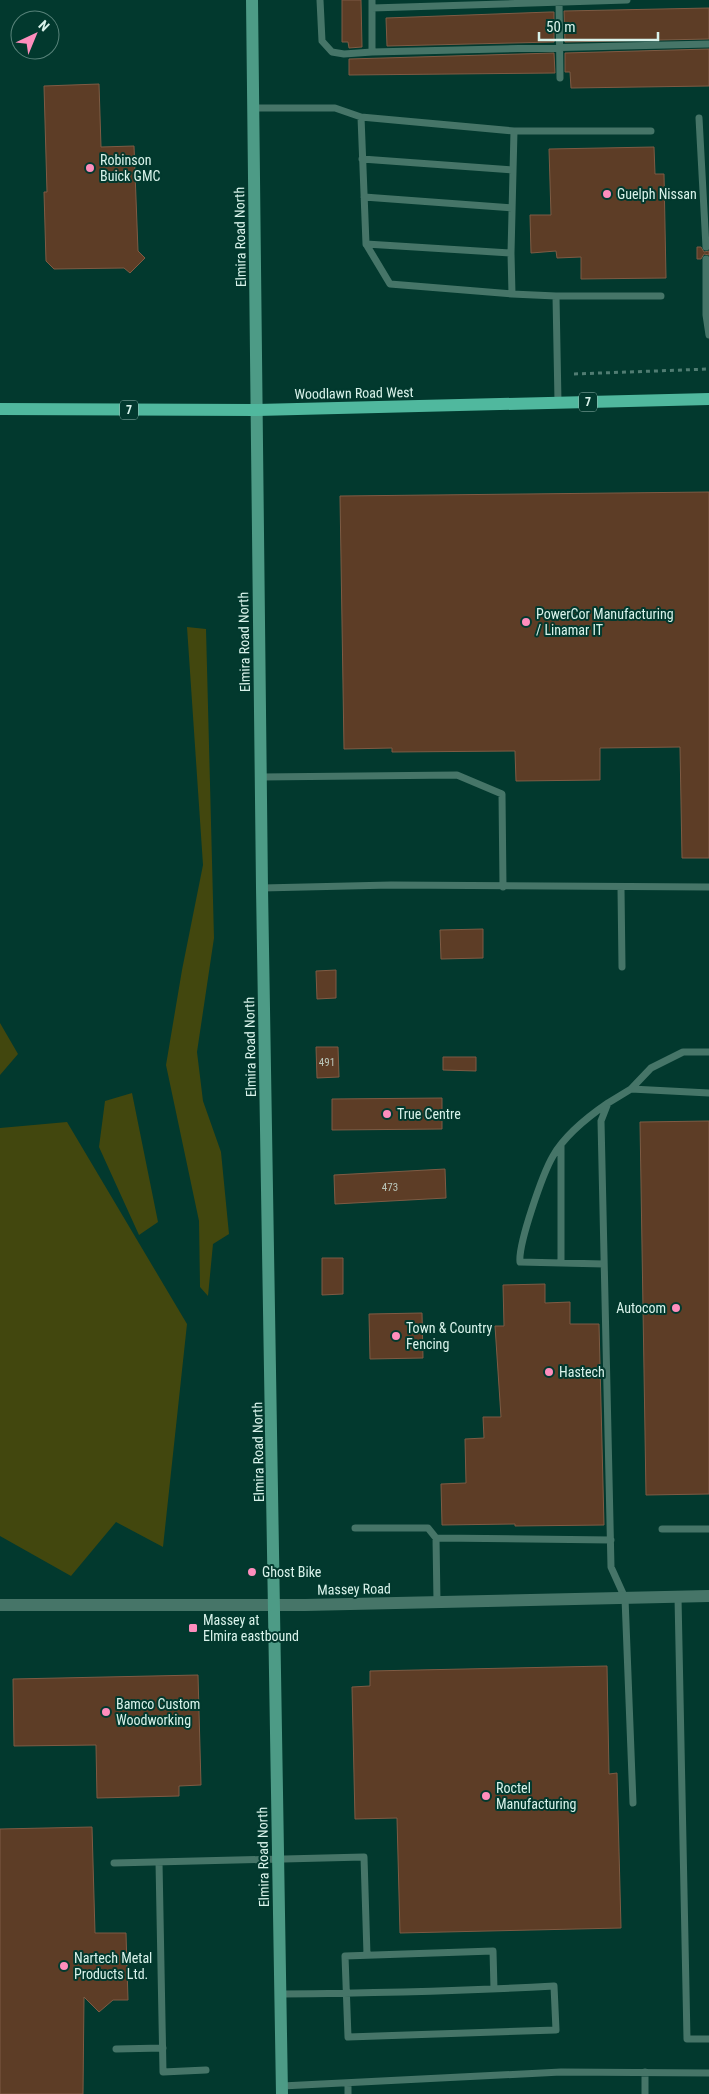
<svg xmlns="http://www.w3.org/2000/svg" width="709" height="2094" font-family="'Roboto Condensed',sans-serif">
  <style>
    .green { fill: #42470e }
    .building { fill: #5d3d26; stroke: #7e5b44 }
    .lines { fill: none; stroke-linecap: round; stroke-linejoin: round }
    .path { stroke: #507c72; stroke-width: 3; stroke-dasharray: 4 4; stroke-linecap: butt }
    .service { stroke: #467568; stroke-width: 7 }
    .minor { stroke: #467568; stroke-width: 12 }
    .secondary { stroke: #4d9b86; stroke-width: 12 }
    .primary { stroke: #50b89e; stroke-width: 12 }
    .poi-dot { fill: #fe8ebd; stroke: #02392e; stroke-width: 2 }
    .labels { text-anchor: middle; stroke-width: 4; stroke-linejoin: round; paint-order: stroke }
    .number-label { font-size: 11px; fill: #bac6ba }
    .shield { fill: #02392e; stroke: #98bbb2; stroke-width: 1 }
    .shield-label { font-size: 12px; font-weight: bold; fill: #d9f3eb }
    .poi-label { font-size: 14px; fill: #d9f3eb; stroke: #02392e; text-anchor: start }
    .street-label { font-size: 14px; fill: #d9f3eb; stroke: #02392e }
  </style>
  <rect width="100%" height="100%" fill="#02392e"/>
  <path class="green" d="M187 627 206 629 214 938 197 1052 203 1101 221 1152 229 1234 213 1244 208 1296 200 1287 199 1221 166 1065 182 970 203 865Z
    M0 1023 18 1054 0 1075Z
    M132 1093 158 1222 139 1235 99 1147 105 1101Z
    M67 1122 187 1324 163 1547 116 1522 71 1576 0 1536V1128Z"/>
  <path class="building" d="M342 0H361L362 47 349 48 348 42H342Z
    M709 8V39L565 42 564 11Z
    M550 12H554V42L387 46 386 18Z
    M709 49V86L571 88 570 72H565V53Z
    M554 53 555 73 349 75V59Z
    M99 84 101 147 134 146 138 251 145 258 130 273 124 268 54 269 46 261 44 192H47L44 86Z
    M654 147 655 174H664L666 278 581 279V257L557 258 556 251 531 253 530 215H551L549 149Z
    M697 247H701L704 252 709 251V255L704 254 701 259H697Z
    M709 492V858H682L680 747 600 748V780L516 781 515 751 392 752V748L344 749 340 496Z
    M483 929V958L441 959 440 930Z
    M336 970V998L317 999 316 971Z
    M316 1047H338L339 1077 317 1078Z
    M443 1057H476V1071L443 1070Z
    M442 1098V1129L332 1130V1099Z
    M709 1121V1494L646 1495 640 1122Z
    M445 1169 446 1198 335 1204 334 1175Z
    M322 1258H343V1294L322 1295Z
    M545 1284V1303L570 1302V1324H599L604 1525 515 1526V1524L442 1525 441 1484 466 1483 465 1439 484 1438 483 1417H501L495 1326H504L503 1285Z
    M422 1313 423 1358 370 1359 369 1314Z
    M607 1666 609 1774 617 1773 621 1928 400 1933 397 1818 355 1819 352 1687 370 1686V1671Z
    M198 1675 201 1785 179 1786V1796L97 1798 96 1745 14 1746 13 1679Z
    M92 1827 95 1933H126L128 2000H113L99 2012 84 1997 83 2094H0V1829Z"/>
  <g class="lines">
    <path class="path" d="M574 374 709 369"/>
    <path class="service" d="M320 0 322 41 332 52 344 54 372 52V0
      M559 0 560 78
      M372 8 627 0
      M372 52 709 44
      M254 108H335L361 117 514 131 511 253 512 294 556 296 558 402
      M361 117 366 244 390 284 512 294
      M699 118 706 247
      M514 131H651
      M362 159 512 170
      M364 197 512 208
      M366 244 511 253
      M706 259V315L709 335
      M556 296H661
      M261 777 457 775 502 794 503 887
      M262 888 391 885 709 887
      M621 888 622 967
      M631 1089 651 1068 683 1052H709
      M561 1263V1146
      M604 1264 520 1262C518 1244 543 1173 553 1156 565 1135 589 1116 608 1103
      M355 1528H428L436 1538 611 1540
      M662 1529H709
      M436 1538 437 1602
      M678 1597 687 2039H709
      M633 1803 625 1598 611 1567 601 1121 608 1103 631 1089 709 1093
      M159 1862 163 2072 206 2070
      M114 1863 364 1857 367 1955
      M281 1994C372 1993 463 1991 554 1986L556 2030 348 2037 345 1956 493 1951 494 1989
      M116 2049 163 2048
      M645 2072V2094
      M348 2083V2094
      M282 2086 561 2072 709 2073"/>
    <path class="minor" d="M0 1605H305L709 1596"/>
    <path class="secondary" d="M252 0 262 888 282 2094"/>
    <path class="primary" d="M0 409 257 410 709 399"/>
  </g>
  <g class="poi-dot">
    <circle cx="90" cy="168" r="5"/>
    <circle cx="607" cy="194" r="5"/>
    <circle cx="526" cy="622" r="5"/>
    <circle cx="387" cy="1114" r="5"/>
    <circle cx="676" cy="1308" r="5"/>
    <circle cx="396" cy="1336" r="5"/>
    <circle cx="549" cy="1372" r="5"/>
    <circle cx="252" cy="1572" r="5"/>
    <rect x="188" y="1623" width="10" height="10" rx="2.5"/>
    <circle cx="106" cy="1712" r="5"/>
    <circle cx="486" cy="1796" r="5"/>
    <circle cx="64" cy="1966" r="5"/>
  </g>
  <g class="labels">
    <g class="number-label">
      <text x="327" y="1066">491</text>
      <text x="390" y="1191">473</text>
    </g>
    <g class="shield">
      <rect x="579" y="392.5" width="18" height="19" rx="4"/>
      <rect x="120" y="400.5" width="18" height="19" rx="4"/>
    </g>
    <g class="shield-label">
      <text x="588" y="406">7</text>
      <text x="129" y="414">7</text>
    </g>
    <g class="poi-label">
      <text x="100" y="165">Robinson<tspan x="100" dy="16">Buick GMC</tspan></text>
      <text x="617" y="199">Guelph Nissan</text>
      <text x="536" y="619">PowerCor Manufacturing<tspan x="536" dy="16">/ Linamar IT</tspan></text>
      <text x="397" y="1119">True Centre</text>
      <text x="666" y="1313" text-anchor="end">Autocom</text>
      <text x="406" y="1333">Town &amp; Country<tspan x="406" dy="16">Fencing</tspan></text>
      <text x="559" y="1377">Hastech</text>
      <text x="262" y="1577">Ghost Bike</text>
      <text x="203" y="1625">Massey at<tspan x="203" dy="16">Elmira eastbound</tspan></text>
      <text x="116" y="1709">Bamco Custom<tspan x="116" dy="16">Woodworking</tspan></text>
      <text x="496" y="1793">Roctel<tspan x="496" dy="16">Manufacturing</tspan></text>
      <text x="74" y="1963">Nartech Metal<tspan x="74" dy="16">Products Ltd.</tspan></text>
    </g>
    <g class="street-label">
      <text transform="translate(240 237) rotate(-91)" y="5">Elmira Road North</text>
      <text transform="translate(354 393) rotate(-1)" y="5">Woodlawn Road West</text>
      <text transform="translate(244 642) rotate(-91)" y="5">Elmira Road North</text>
      <text transform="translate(250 1047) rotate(-91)" y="5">Elmira Road North</text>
      <text transform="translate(258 1452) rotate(-91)" y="5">Elmira Road North</text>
      <text transform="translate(354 1589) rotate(-1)" y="5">Massey Road</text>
      <text transform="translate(263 1857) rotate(-91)" y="5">Elmira Road North</text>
    </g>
  </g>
  <g transform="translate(35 35) rotate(44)"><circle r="24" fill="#02392e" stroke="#58837a"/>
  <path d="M0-4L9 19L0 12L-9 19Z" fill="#fe8ebd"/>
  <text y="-8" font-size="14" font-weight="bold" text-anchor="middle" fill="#d9f3eb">N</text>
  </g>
  <path d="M539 32v8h119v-8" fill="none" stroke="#d9f3eb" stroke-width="2.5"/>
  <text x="546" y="32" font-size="15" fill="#d9f3eb" stroke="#02392e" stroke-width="4" paint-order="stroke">50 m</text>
</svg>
